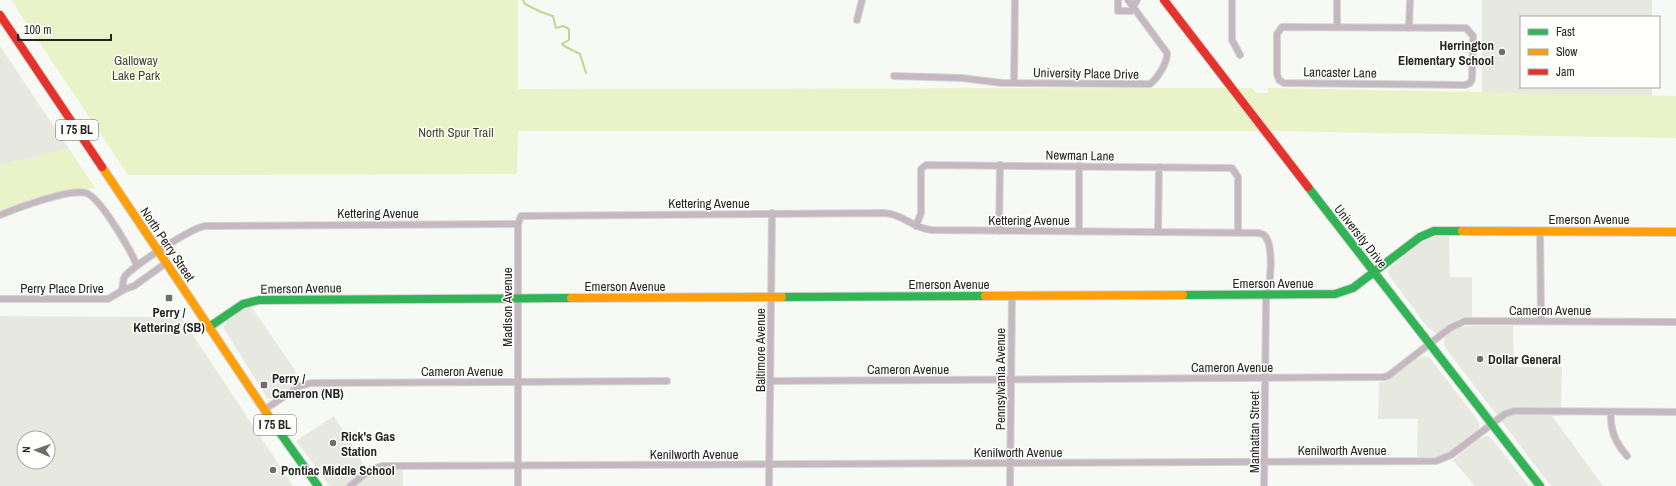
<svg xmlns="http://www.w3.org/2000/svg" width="1676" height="486" font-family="'Archivo Narrow',sans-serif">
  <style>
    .built { fill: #e7e8e0; fill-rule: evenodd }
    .green { fill: #eaf2c8 }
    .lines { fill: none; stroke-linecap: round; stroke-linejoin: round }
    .stream { stroke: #c7d38f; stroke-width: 2 }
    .street-casing { stroke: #d5d6d3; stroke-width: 8 }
    .fast-casing { stroke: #d5d6d3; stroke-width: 10 }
    .slow-casing { stroke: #d5d6d3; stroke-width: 10 }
    .jam-casing { stroke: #d5d6d3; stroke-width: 10 }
    .street { stroke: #c5b8c1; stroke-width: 6 }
    .fast { stroke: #30b455; stroke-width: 8 }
    .slow { stroke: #ff9f0a; stroke-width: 8 }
    .jam { stroke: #e5322d; stroke-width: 8 }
    .poi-dot { fill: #6e6f6c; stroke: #fffffe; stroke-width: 1.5 }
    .labels { text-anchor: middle; stroke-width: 3; stroke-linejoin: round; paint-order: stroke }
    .shield { fill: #fffffe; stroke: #666664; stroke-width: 1 }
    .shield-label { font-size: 12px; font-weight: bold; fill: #242422 }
    .poi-label { font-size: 13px; font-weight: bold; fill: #242422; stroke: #fffffe; text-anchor: start }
    .park-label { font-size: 13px; fill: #414820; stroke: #fffffe }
    .street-label { font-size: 13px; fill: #242422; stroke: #fffffe }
  </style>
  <rect width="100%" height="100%" fill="#f7f9f4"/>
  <path class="built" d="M1482 0H1652V17H1521V87H1652V96L1482 93Z
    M0 46 69 149 0 165Z
    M1449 234 1450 277H1472V317L1458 319 1437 333 1432 331 1424 323 1389 275 1388 270 1417 245 1427 239 1435 235Z
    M250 305 295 370 297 383 273 399 267 398 223 327 227 321Z
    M0 316 181 317 293 486H0ZM24 438H48V462H24Z
    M1474 326H1513L1514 367H1562L1561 416H1552L1603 486H1551L1444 346 1445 336 1459 327Z
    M1425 356 1429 357 1471 411 1479 423V428L1447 454 1440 457H1417L1418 419H1378L1379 382 1388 381 1417 359Z
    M334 416 366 468H403V486H330L296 441Z
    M1487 436 1492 439 1529 486H1475L1453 460 1478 439Z"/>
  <path class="green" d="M11 0H518V89L1252 88 1256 93H1268V88L1676 96V138L1268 131H518L517 174 128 175Z
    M69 149 95 188 40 198 0 210V165Z"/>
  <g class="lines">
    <path class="stream" d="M523 0 525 4 541 12 553 16 556 28 563 26 569 29V40L562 44 564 46 580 54 586 73"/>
    <g class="street-casing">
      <path id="street" d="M1118 0V11H1131L1137 0
        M1232 0V40L1240 55
        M857 20 862 0
        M1282 27 1466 28 1473 36 1472 79 1470 83 1465 85 1284 83 1279 80 1277 74V34Z
        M1337 27V0
        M1409 28 1410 0
        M894 76 962 78 1002 83 1150 84C1157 79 1168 62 1167 53L1128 0
        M1014 83 1015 0
        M0 215C17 208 71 188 86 193 101 198 131 251 137 266
        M916 226 921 213V169L926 165 1232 168 1238 177V233
        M999 231 1000 165
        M1540 231 1541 321
        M1079 232V166
        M1158 232 1159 167
        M121 291C124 286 122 280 125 276 135 265 191 228 205 226L518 224
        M0 299H108L125 289 134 286 166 263
        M770 381 1384 377 1388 376 1450 328 1465 321 1676 322
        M264 410 300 386 311 383 667 381
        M1611 412C1610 430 1615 442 1627 456
        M350 486 370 470 382 466 1436 461 1451 455 1505 414 1514 411 1676 412
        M518 486V224L521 216 885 213C903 214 914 229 932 230L1259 233 1264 235C1275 244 1270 288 1266 301L1264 486
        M769 486 772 213
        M1010 486 1012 296"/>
    </g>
    <g class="fast-casing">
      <path id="fast" d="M1308 187 1540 486
        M1183 295 1335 294 1353 288 1420 237 1434 231H1462
        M782 297 985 296
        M209 327 243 304 259 300 571 298
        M278 430 318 486"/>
    </g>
    <g class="slow-casing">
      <path id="slow" d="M102 167 278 430
        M1462 231 1676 232
        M985 296 1183 295
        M571 298 782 297"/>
    </g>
    <g class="jam-casing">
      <path id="jam" d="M1164 0 1308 187
        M0 15 102 167"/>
    </g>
    <use href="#street" class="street"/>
    <use href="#fast" class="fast"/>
    <use href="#slow" class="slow"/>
    <use href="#jam" class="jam"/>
  </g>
  <g class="poi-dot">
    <circle cx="1502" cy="52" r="4"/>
    <rect x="165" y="294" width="8" height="8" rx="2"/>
    <circle cx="1480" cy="359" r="4"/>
    <rect x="260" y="381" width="8" height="8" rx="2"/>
    <circle cx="333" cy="443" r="4"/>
    <circle cx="273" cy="470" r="4"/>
  </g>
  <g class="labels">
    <g class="shield">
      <rect x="56" y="120" width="42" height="20" rx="3"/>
      <rect x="254" y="415" width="42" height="20" rx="3"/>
    </g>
    <g class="shield-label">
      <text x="77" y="134">I 75 BL</text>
      <text x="275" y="429">I 75 BL</text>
    </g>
    <g class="poi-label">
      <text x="1494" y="50" text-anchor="end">Herrington<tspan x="1494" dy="15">Elementary School</tspan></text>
      <text x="169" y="317" text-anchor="middle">Perry /<tspan x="169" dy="15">Kettering (SB)</tspan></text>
      <text x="1488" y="364">Dollar General</text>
      <text x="272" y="383">Perry /<tspan x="272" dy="15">Cameron (NB)</tspan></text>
      <text x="341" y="441">Rick's Gas<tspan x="341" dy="15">Station</tspan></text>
      <text x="281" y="475">Pontiac Middle School</text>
    </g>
    <g class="park-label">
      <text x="136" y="65">Galloway<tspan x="136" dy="15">Lake Park</tspan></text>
      <text x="456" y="137">North Spur Trail</text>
    </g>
    <g class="street-label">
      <text transform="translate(1340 72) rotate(1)" y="5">Lancaster Lane</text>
      <text transform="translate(1086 73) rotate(1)" y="5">University Place Drive</text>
      <text transform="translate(1080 155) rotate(1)" y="5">Newman Lane</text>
      <text x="709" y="208">Kettering Avenue</text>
      <text x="378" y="218">Kettering Avenue</text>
      <text x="1589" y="224">Emerson Avenue</text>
      <text x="1029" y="225">Kettering Avenue</text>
      <text transform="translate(1361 236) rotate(52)" y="5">University Drive</text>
      <text transform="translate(168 244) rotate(56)" y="5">North Perry Street</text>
      <text x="1273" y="288">Emerson Avenue</text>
      <text x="949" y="289">Emerson Avenue</text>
      <text x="625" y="291">Emerson Avenue</text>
      <text x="62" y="293">Perry Place Drive</text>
      <text transform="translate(301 288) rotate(-1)" y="5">Emerson Avenue</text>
      <text transform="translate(507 307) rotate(-90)" y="5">Madison Avenue</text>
      <text x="1550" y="315">Cameron Avenue</text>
      <text transform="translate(760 350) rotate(-90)" y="5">Baltimore Avenue</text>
      <text x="1232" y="372">Cameron Avenue</text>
      <text x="908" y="374">Cameron Avenue</text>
      <text x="462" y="376">Cameron Avenue</text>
      <text transform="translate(1000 379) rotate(-90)" y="5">Pennsylvania Avenue</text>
      <text transform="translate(1254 432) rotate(-90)" y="5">Manhattan Street</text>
      <text x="1342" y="455">Kenilworth Avenue</text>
      <text x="1018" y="457">Kenilworth Avenue</text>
      <text x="694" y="459">Kenilworth Avenue</text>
    </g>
  </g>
  <rect x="1520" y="16" width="140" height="72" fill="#fffffe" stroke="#a7a7a6"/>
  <rect x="1528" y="29" width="20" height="6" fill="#30b455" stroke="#a7a7a6"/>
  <text x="1556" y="36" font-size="12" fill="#242422">Fast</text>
  <rect x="1528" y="49" width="20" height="6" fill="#ff9f0a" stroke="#a7a7a6"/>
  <text x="1556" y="56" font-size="12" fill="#242422">Slow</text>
  <rect x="1528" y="69" width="20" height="6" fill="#e5322d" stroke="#a7a7a6"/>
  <text x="1556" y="76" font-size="12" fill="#242422">Jam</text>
  <g transform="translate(36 450) rotate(272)"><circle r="19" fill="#fffffe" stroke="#a7a7a6"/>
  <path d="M0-3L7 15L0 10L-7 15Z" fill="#6e6f6c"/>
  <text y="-6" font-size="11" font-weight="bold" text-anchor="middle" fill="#242422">N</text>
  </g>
  <path d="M18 34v6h93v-6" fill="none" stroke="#242422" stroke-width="2"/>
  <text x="24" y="34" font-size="12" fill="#242422" stroke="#fffffe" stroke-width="3" paint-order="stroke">100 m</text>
</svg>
